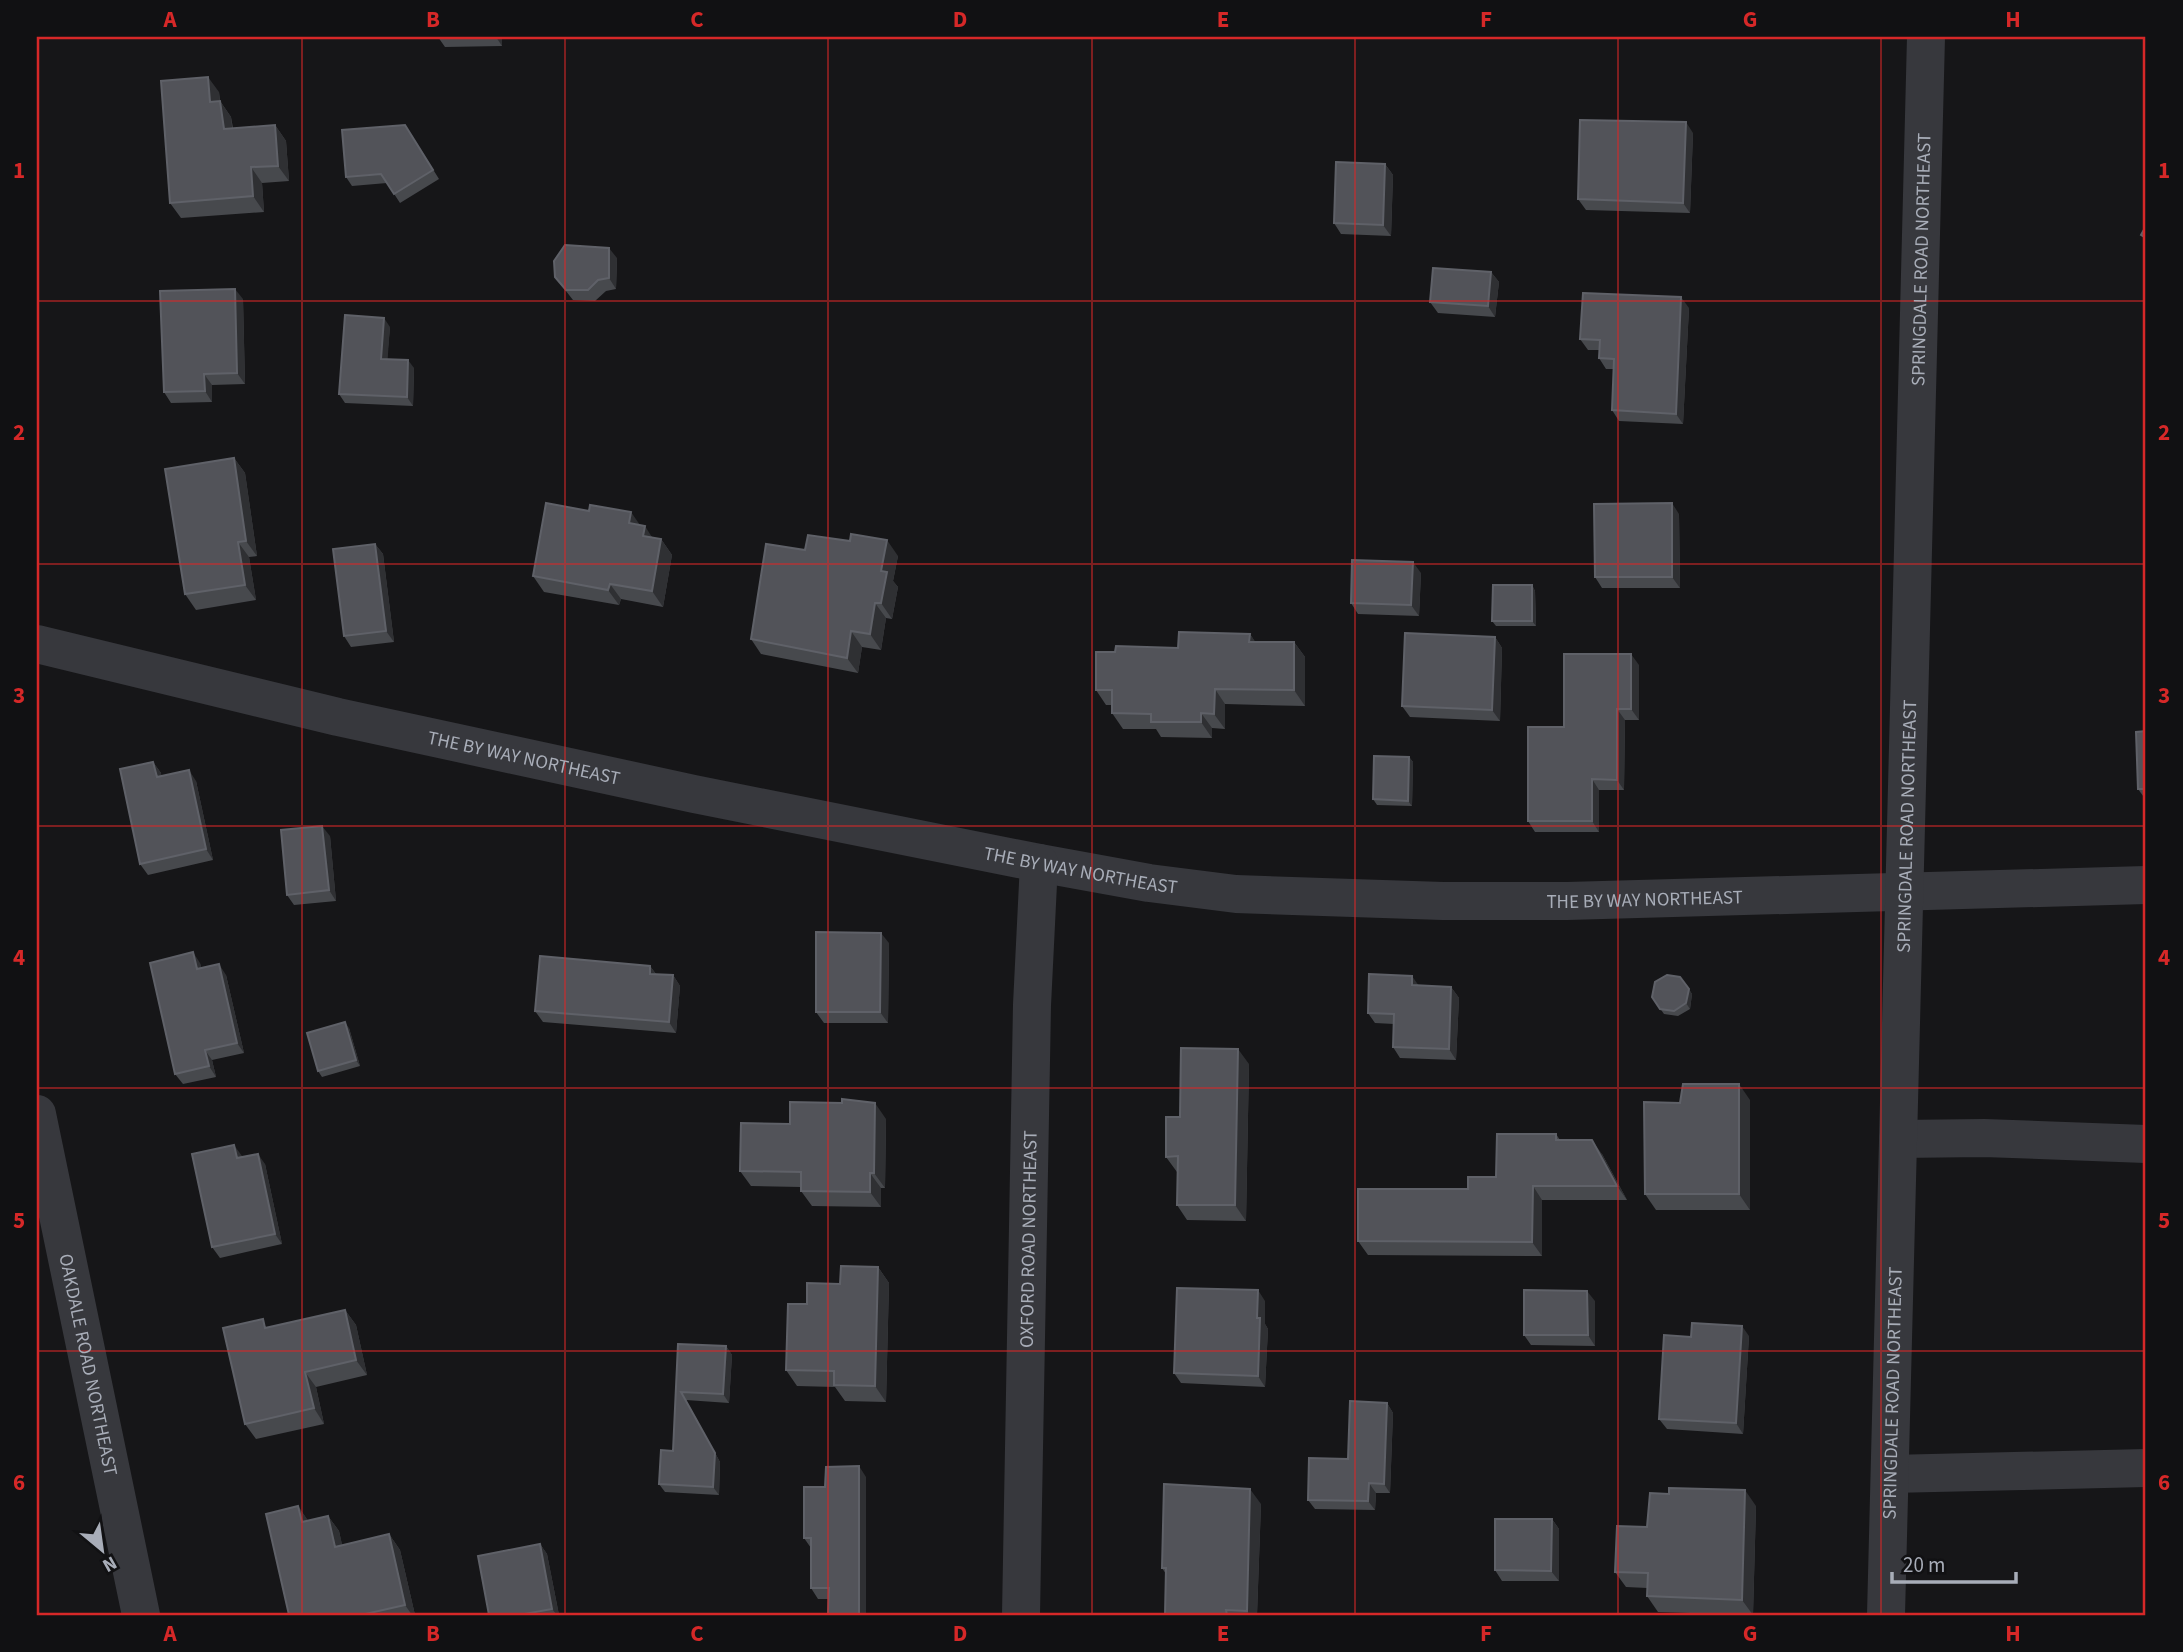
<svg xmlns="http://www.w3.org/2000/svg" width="2183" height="1652" font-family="'Source Sans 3',sans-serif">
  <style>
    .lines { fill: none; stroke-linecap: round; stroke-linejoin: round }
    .minor { stroke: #37383d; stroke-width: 38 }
    .wall { fill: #47494d }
    .shaded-wall { fill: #2f3033 }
    .building { fill: #525359; stroke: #5f6168; stroke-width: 2 }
    .grid { fill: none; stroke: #d62828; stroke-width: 2; stroke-opacity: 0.55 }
    .labels { text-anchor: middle; stroke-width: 5; stroke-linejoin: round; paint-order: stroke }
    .street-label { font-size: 19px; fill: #a8adb8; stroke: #111113 }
    .neatline { fill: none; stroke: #d62828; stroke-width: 2.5 }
    .grid-label { font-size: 23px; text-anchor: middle; font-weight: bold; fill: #d62828 }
  </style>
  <rect width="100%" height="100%" fill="#161618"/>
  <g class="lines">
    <g class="minor">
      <path id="s1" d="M37 644 338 717 694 794 1039 863 1149 883 1236 894 1443 901H1567L2146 885"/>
      <path id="s2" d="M37 1114 141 1615"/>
      <path d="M1898 1139 1984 1138 2146 1144"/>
      <path d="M1890 1474 2146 1468"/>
      <path id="s3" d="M1021 1615 1032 1005 1039 863"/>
      <path id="s4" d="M1886 1615 1926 37"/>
    </g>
  </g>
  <path class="wall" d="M438 37H502V46L445 47Z
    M1647 37H1697V38Z
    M219 92 220 101 231 117 233 128 275 125 286 141 289 181 262 183 264 212 181 218 170 203Z
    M1693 133 1690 213 1586 210 1578 199Z
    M411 134 439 179 400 203 387 183 352 186 346 177Z
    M1385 164 1393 175 1391 236 1341 234 1334 223Z
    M617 258 616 289 606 291 595 301 573 300 555 277Z
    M1491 272 1499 282 1495 317 1438 313 1430 302Z
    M243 299 245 384 212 385V402L171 403 164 392Z
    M1689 308 1683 424 1619 421 1612 410 1614 369H1606L1599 358V350H1588L1580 339Z
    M390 327 387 359 414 368 413 406 345 403 339 394Z
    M234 458 245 473 257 556 249 557 256 600 196 610 185 594Z
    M1679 514 1680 588H1602L1595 577Z
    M640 525 653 538 661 539 672 555 663 607 621 599 619 605 544 592 533 576Z
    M375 544 383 554 394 642 351 647 344 636Z
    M805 550 898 556 893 581 898 587 892 619 886 618 881 650 862 647 858 673 761 654 751 639Z
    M1421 573 1419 616 1358 614 1351 603Z
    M1532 585 1535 591 1536 626H1496L1492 621Z
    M1250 634 1255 642H1294L1305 657V706L1225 704V729L1212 728V738L1161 737 1156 729H1123L1112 713V705H1106L1096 690 1115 652 1178 648Z
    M1495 637 1502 648 1500 721 1410 717 1402 706Z
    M1639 665V720H1625L1624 790H1599V832H1535L1528 821 1564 727Z
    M2146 731V800L2138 789Z
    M1409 757 1413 762 1412 806 1377 805 1373 799Z
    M153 762 161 773V776L196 781 213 860 148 875 140 864Z
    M330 836 336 901 294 905 287 895Z
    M889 943 888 1023H824L816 1012Z
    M200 963 201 968 226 975 244 1053 212 1060 216 1077 183 1084 175 1074Z
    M650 966 656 974 673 975 680 986 676 1033 543 1022 535 1011Z
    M1680 977 1692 994 1690 1009 1678 1016 1664 1014 1652 997Z
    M1451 987 1459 998 1456 1060 1400 1058 1393 1047 1394 1024 1375 1023 1368 1013Z
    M349 1028 360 1066 322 1077 318 1071Z
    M1249 1064 1246 1221 1187 1220 1177 1205V1172L1166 1157 1180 1117Z
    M1750 1100V1210H1656L1645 1194 1680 1103Z
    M886 1119 885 1188H881V1207L812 1206 801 1191V1187L751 1186 740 1171 790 1124Z
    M1556 1134 1560 1140 1602 1154 1627 1200H1542V1256L1368 1255 1358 1241 1468 1189 1496 1177Z
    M242 1156V1157L265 1164 282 1244 220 1258 212 1247Z
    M878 1267 889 1283 886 1402 845 1401 835 1387 797 1386 786 1370 807 1304 840 1284Z
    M1265 1301V1324L1268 1329 1265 1387 1181 1383 1174 1373Z
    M1595 1301V1346L1531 1345 1524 1335Z
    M345 1310 356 1325 367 1375 316 1387 324 1424 256 1439 245 1424 269 1327Z
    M1749 1336 1743 1434 1667 1429 1659 1419 1691 1337Z
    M678 1344 726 1346 732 1355 729 1403 686 1400 720 1462 719 1495 665 1492 659 1484 673 1451Z
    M1387 1403 1393 1413 1390 1493H1376L1375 1510 1315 1509 1308 1500 1348 1459Z
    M866 1477V1615H828V1599H818L811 1588V1548L804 1538 825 1487Z
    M1261 1504 1257 1615H1165L1166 1574 1162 1568Z
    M298 1506 308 1521 328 1516 339 1531 342 1545 389 1534 400 1550 415 1615H289Z
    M1756 1506 1753 1615 1658 1612 1647 1596V1588L1626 1587 1615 1572 1647 1527Z
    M1552 1519 1559 1529V1581H1502L1495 1570Z
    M540 1544 547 1554 559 1615H489Z"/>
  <path class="shaded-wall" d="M496 37H502V46Z
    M208 77 219 92 221 117 210 102Z
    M220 101 231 117 234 145 224 129Z
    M1686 122 1693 133 1690 213 1683 203Z
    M275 125 286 141 289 181 278 166Z
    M1385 164 1393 175 1391 236 1383 225Z
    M251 167 262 183 264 212 253 196Z
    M609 248 617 258 616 289 609 278Z
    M1491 272 1499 282 1495 317 1488 306Z
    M235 289 243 299 245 384 237 373Z
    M1681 297 1689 308 1683 424 1676 414Z
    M384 318 390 327 387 367 381 359Z
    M408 360 414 368 413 406 407 397Z
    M204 374 212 385V402L205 391Z
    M234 458 245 473 257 556 246 541Z
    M1672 503 1679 514 1680 588 1672 577Z
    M631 512 642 528 629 523Z
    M645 526 655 542 643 536Z
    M661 539 672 555 663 607 652 591Z
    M887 540 898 556 893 581 898 587 892 619 881 603V571Z
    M238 542 249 557 256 600 245 585Z
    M375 544 383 554 394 642 386 631Z
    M1413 562 1421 573 1419 616 1411 605Z
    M610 584 621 599 619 605 608 590Z
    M1532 585 1535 591 1536 626 1532 621Z
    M875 603 886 618 881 650 870 634Z
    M851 631 862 647 858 673 847 658Z
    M1250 634 1260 649 1249 642Z
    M1495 637 1502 648 1500 721 1492 710Z
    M1294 642 1305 657V706L1294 690Z
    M1631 654 1639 665V720L1631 709Z
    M1215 689 1225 704V729L1214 714Z
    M1617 709 1625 720 1624 790 1617 780Z
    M1201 713 1212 728V738L1201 722Z
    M1409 757 1413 762 1412 806 1408 801Z
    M153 762 161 773 164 787 157 777Z
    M189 770 196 781 213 860 206 849Z
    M1592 779 1599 790V832L1592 821Z
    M322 826 330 836 336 901 329 890Z
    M881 933 889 943 888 1023 880 1012Z
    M193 952 200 963 204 980 197 969Z
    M219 964 226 975 244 1053 237 1043Z
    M650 966 658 977 650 974Z
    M673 975 680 986 676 1033 669 1022Z
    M1412 976 1419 986 1412 985Z
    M1451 987 1459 998 1456 1060 1449 1049Z
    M1689 989 1692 994 1690 1009 1686 1003Z
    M345 1022 349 1028 360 1066 356 1060Z
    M1238 1049 1249 1064 1246 1221 1235 1205Z
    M205 1050 212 1060 216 1077 209 1066Z
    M1739 1084 1750 1100V1210L1739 1194Z
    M875 1103 886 1119 885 1188 874 1173Z
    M1592 1140 1602 1154 1627 1200 1617 1186Z
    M234 1145 242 1156 245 1169 237 1158Z
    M258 1154 265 1164 282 1244 275 1234Z
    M870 1173 881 1188V1207L870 1192Z
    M1533 1186 1542 1200V1256L1532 1242Z
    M878 1267 889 1283 886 1402 875 1386Z
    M1258 1290 1265 1301V1324L1268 1329 1265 1387 1258 1376Z
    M1587 1291 1595 1301V1346L1588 1335Z
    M345 1310 356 1325 367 1375 356 1360Z
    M1742 1326 1749 1336 1743 1434 1736 1423Z
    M726 1346 732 1355 729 1403 723 1394Z
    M305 1372 316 1387 324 1424 314 1408Z
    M681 1392 686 1400 720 1462 719 1495 713 1487Z
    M1387 1403 1393 1413 1390 1493 1384 1484Z
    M859 1466 866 1477V1615H859Z
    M1369 1483 1376 1493 1375 1510 1368 1501Z
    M1250 1489 1261 1504 1257 1615H1250L1247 1611Z
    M1745 1490 1756 1506 1753 1615 1742 1600Z
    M298 1506 309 1522H302Z
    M328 1516 339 1531 346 1562 335 1547Z
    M1552 1519 1559 1529V1581L1551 1571Z
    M389 1534 400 1550 415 1615H412L405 1605Z
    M540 1544 547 1554 559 1615H557L552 1609Z"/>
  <path class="building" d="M208 77 210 102 220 101 224 129 275 125 278 166 251 167 253 196 170 203 161 81Z
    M1580 120 1686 122 1683 203 1578 199Z
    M405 125 433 170 394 194 381 174 346 177 342 130Z
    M1336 162 1385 164 1383 225 1334 223Z
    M2146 226V238L2141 235Z
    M565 245 609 248V278L598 280 588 290H566L555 277 554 261Z
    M1433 268 1491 272 1488 306 1430 302Z
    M235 289 237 373 204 374 205 391 164 392 160 291Z
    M1583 293 1681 297 1676 414 1612 410 1614 359 1599 358 1600 340 1580 339Z
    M345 315 384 318 381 359 408 360 407 397 339 394Z
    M234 458 246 541 238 542 245 585 185 594 165 469Z
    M546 503 589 511 590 505 631 512 629 523 645 526 643 536 661 539 652 591 610 584 608 590 533 576Z
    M1672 503V577H1595L1594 504Z
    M851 534 887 540 881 571 887 572 881 603H875L870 634 851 631 847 658 751 639 766 544 805 550 808 535 850 541Z
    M375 544 386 631 344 636 333 549Z
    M1352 560 1413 562 1411 605 1351 603Z
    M1493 585H1532V621H1492Z
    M1179 632 1250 634 1249 642H1294V690L1215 689 1214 714 1201 713V722H1151V714L1112 713V690H1096V652H1115L1116 646 1178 648Z
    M1405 633 1495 637 1492 710 1402 706Z
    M1564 654H1631V709H1617V780L1592 779V821H1528V727H1564Z
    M2146 731V789H2138L2136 732Z
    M1374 756 1409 757 1408 801 1373 799Z
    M153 762 157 777 189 770 206 849 140 864 120 769Z
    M322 826 329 890 287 895 281 830Z
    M816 932 881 933 880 1012H816Z
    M193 952 197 969 219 964 237 1043 205 1050 209 1066 175 1074 150 963Z
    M540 956 650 966V974L673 975 669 1022 535 1011Z
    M1369 974 1412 976V985L1451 987 1449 1049 1393 1047 1394 1014 1368 1013Z
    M1667 975 1680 977 1689 989 1686 1003 1674 1011 1660 1009 1652 997 1655 982Z
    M345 1022 356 1060 318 1071 307 1033Z
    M1181 1048 1238 1049 1235 1205H1177L1178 1156 1166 1157V1117H1180Z
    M1683 1084H1739V1194H1645L1644 1102 1680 1103Z
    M842 1099 875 1103 874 1173H870V1192L801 1191V1172L740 1171 741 1123 790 1124V1102L842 1103Z
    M1497 1134H1556V1140H1592L1617 1186H1533L1532 1242 1358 1241V1189H1468V1177H1496Z
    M234 1145 237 1158 258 1154 275 1234 212 1247 192 1154Z
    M841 1266 878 1267 875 1386 834 1385V1371L786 1370 788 1304H807V1283L840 1284Z
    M1177 1288 1258 1290 1257 1318H1260L1258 1376 1174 1373Z
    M1524 1290 1587 1291 1588 1335H1524Z
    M345 1310 356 1360 305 1372 314 1408 245 1424 223 1328 263 1319 265 1328Z
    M1692 1323 1742 1326 1736 1423 1659 1419 1664 1335 1691 1337Z
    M678 1344 726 1346 723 1394 681 1392 715 1453 713 1487 659 1484 661 1450 673 1451Z
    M1350 1401 1387 1403 1384 1484 1369 1483 1368 1501 1308 1500 1309 1458 1348 1459Z
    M859 1466V1615H828L829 1588H811V1538H804V1487H825L826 1467Z
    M1164 1484 1250 1489 1247 1611 1226 1610 1227 1615H1165L1166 1568H1162Z
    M1669 1488 1745 1490 1742 1600 1647 1596 1648 1573 1615 1572 1617 1526 1647 1527 1650 1493 1669 1494Z
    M298 1506 302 1522 328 1516 335 1547 389 1534 405 1605 361 1615H289L266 1514Z
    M1495 1519H1552L1551 1571 1495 1570Z
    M540 1544 552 1609 519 1615H489L478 1556Z"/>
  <path class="grid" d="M302 37V1615M565 37V1615M828 37V1615M1092 37V1615M1355 37V1615M1618 37V1615M1881 37V1615M37 301H2146M37 564H2146M37 826H2146M37 1088H2146M37 1351H2146"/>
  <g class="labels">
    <g class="street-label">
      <text dy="7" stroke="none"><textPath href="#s4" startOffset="1356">SPRINGDALE ROAD NORTHEAST</textPath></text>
      <text dy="7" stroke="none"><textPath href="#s1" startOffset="500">THE BY WAY NORTHEAST</textPath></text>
      <text dy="7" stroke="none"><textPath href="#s4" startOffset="789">SPRINGDALE ROAD NORTHEAST</textPath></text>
      <text dy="7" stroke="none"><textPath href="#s1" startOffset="1068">THE BY WAY NORTHEAST</textPath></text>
      <text dy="7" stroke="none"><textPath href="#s1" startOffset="1634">THE BY WAY NORTHEAST</textPath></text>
      <text dy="7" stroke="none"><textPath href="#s3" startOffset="376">OXFORD ROAD NORTHEAST</textPath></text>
      <text dy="7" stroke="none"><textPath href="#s2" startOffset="256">OAKDALE ROAD NORTHEAST</textPath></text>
      <text dy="7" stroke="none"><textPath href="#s4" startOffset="222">SPRINGDALE ROAD NORTHEAST</textPath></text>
    </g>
  </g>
  <rect width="2183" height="1652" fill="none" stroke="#111113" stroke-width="77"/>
  <g transform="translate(102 1550) rotate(151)" stroke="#111113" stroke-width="5" paint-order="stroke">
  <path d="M0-5L12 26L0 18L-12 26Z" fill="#a8adb8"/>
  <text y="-10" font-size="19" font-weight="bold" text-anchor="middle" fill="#a8adb8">N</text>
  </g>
  <path d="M1892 1572v10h124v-10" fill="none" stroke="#a8adb8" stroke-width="3.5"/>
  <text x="1903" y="1572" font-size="21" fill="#a8adb8" stroke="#111113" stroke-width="5" paint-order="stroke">20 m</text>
  <rect x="38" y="38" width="2106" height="1576" class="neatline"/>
  <g class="grid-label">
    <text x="170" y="27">A</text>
    <text x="433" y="27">B</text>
    <text x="697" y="27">C</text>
    <text x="960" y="27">D</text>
    <text x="1223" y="27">E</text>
    <text x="1486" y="27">F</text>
    <text x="1750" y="27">G</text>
    <text x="2013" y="27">H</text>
    <text x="19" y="178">1</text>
    <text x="2164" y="178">1</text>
    <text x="19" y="440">2</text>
    <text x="2164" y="440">2</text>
    <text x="19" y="703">3</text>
    <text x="2164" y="703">3</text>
    <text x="19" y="965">4</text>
    <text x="2164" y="965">4</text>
    <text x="19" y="1228">5</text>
    <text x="2164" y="1228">5</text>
    <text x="19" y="1490">6</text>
    <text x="2164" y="1490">6</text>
    <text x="170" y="1641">A</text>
    <text x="433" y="1641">B</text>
    <text x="697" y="1641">C</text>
    <text x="960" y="1641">D</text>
    <text x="1223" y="1641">E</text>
    <text x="1486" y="1641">F</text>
    <text x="1750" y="1641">G</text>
    <text x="2013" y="1641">H</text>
  </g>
</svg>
